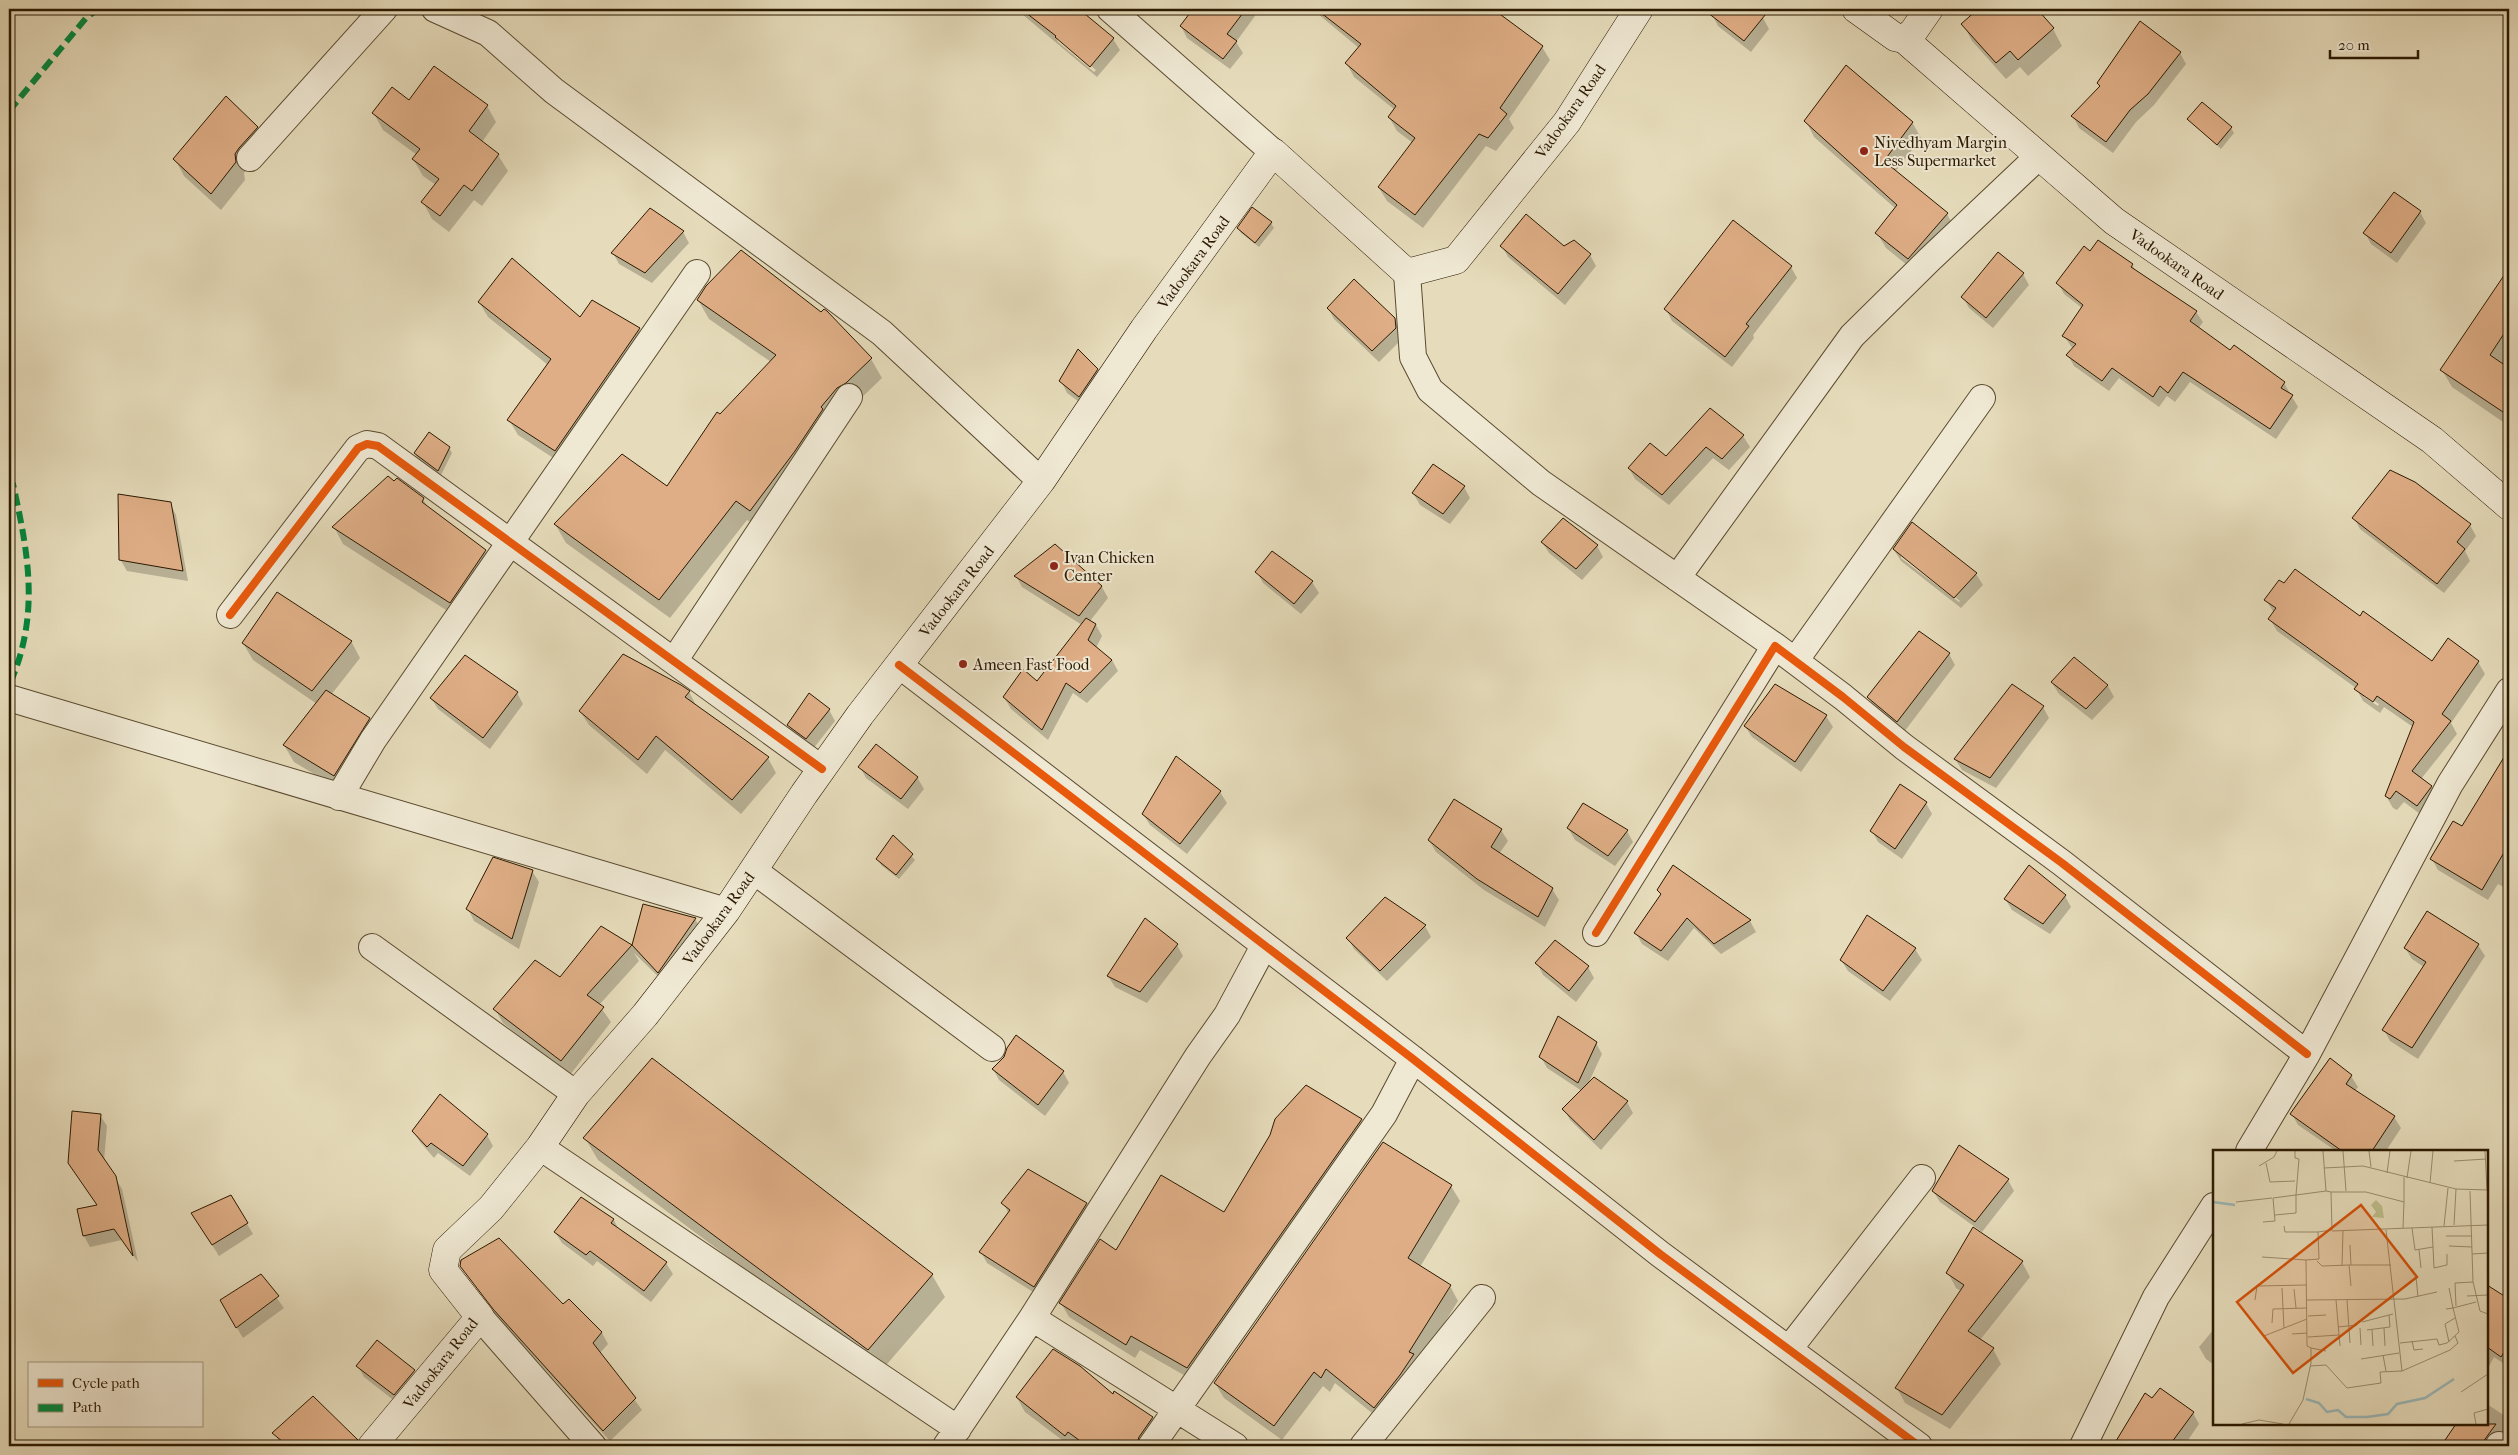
<svg xmlns="http://www.w3.org/2000/svg" width="2518" height="1455" font-family="'IM FELL French Canon',serif">
  <style>
    .shadow { fill: #0003; fill-rule: evenodd }
    .building { fill: #dfae86; stroke: #2b1900 }
    .lines { fill: none; stroke-linecap: round; stroke-linejoin: round }
    .street-casing { stroke: #5a4a2f; stroke-width: 28 }
    .secondary-casing { stroke: #2b1900; stroke-width: 29 }
    .street { stroke: #efe8d3; stroke-width: 26 }
    .secondary { stroke: #efe8d3; stroke-width: 28 }
    .quiet { stroke: #00873e; stroke-width: 6; stroke-dasharray: 12 6; stroke-linecap: butt }
    .cycleway-casing { stroke: #efe8d3; stroke-width: 11 }
    .cycleway { stroke: #e8590c; stroke-width: 8 }
    .poi-dot { fill: #8f2418; stroke: #efe8d3; stroke-width: 2 }
    .labels { text-anchor: middle; stroke-width: 4; stroke-linejoin: round; paint-order: stroke }
    .street-label { font-size: 16px; fill: #2b1900; stroke: #efe8d3 }
    .poi-label { font-size: 16px; fill: #2b1900; stroke: #efe8d3; text-anchor: start }
    .inset-river { fill: none; stroke: #9bb9ba; stroke-width: 2.5 }
    .inset-road { fill: none; stroke: #9b8e70; stroke-width: 1 }
    .view { fill: #d5530b; fill-opacity: 0.15; stroke: #d5530b; stroke-width: 2.5 }
    .inset-edge { fill: none; stroke: #2b1900; stroke-width: 2.5 }
  </style>
  <rect width="100%" height="100%" fill="#e6dcbb"/>
  <filter id="stains"><feTurbulence type="fractalNoise" baseFrequency=".004" numOctaves="4"/><feColorMatrix values="0 0 0 0 .2 0 0 0 0 .09 0 0 0 0 .02 0 0 0 .5 -.17"/></filter>
  <radialGradient id="worn" r=".72"><stop offset=".6" stop-color="#630" stop-opacity="0"/><stop offset="1" stop-color="#630" stop-opacity=".3"/></radialGradient>
  <path class="shadow" d="M1016 9H1077L1113 39 1120 50 1097 77ZM1056 37 1096 70 1094 72 1058 42Z
    M1195 9H1251L1255 16 1236 42 1243 53 1230 69 1187 38 1181 26Z
    M1312 9H1357L1379 25 1392 9H1491L1542 47 1550 60 1509 119 1514 128 1496 151 1486 146 1423 228 1387 201 1379 188 1413 143 1397 131 1389 117 1395 110 1354 77 1347 64 1359 48Z
    M1716 9H1751L1763 18 1769 29 1751 52 1718 26 1712 14Z
    M1980 9H2035L2053 29 2062 46 2028 76 2020 67 2006 79 1972 41 1963 24Z
    M2180 53 2186 64 2154 105 2136 122 2113 153 2079 128 2073 116 2101 87 2098 83Z
    M409 102 487 106 496 122 482 142 498 155 508 171 482 206 474 200 449 232 432 219 423 202 436 185 423 176 413 159 417 155 383 130 374 114Z
    M2189 120 2231 128 2234 133 2221 149Z
    M1806 121 1912 122 1921 138 1895 172 1947 214 1955 229 1918 274 1886 248 1877 233 1896 209 1814 137Z
    M257 127 267 144 248 166 244 173 245 180 221 210 184 176 175 159Z
    M650 210 683 232 689 243 652 283 619 264 613 253Z
    M2420 212 2426 223 2397 263 2371 244 2365 233Z
    M1271 223 1274 228 1259 247 1241 233 1238 228Z
    M2098 242 2132 265 2136 271 2196 312 2203 322 2198 329 2230 352 2284 383 2298 407 2276 439 2190 382 2175 402 2167 396 2159 407 2119 378 2109 391 2074 366 2068 355 2073 349 2064 336 2082 308 2064 294 2058 283 2091 252Z
    M1502 246 1564 247 1590 255 1596 266 1565 305 1508 257Z
    M1791 267 1797 278 1753 335 1754 338 1732 367 1672 321 1666 309Z
    M2509 271V357L2503 366 2509 370V426L2452 387 2442 370Z
    M2023 274 2029 285 1993 328 1969 308 1963 297Z
    M698 300 871 359 882 378 857 402 761 529 747 520 670 618 566 543 555 524 668 488 720 415 771 362 709 319Z
    M592 301 639 329 648 345 564 465 518 435 509 420 548 365 488 317 479 302 580 319Z
    M1328 308 1394 319 1401 331 1402 339 1379 362 1334 319Z
    M1097 370 1104 381 1086 407 1067 393 1061 381Z
    M1710 410 1743 436 1750 447 1729 470 1713 458 1669 505 1635 479 1629 468 1666 458Z
    M449 448 452 453 441 475 418 459 415 454Z
    M2415 483 2470 525 2476 536 2465 551 2470 561 2444 593 2360 529 2354 518Z
    M1464 487 1470 498 1450 524 1420 505 1413 493Z
    M423 499 428 508 485 551 495 568 460 619 343 544 334 527Z
    M170 503 176 515 188 581 127 571 120 559Z
    M1912 524 1976 574 1983 585 1961 608 1901 561 1894 550ZM1901 555 1960 601 1959 602 1901 558Z
    M1542 542 1597 546 1603 557 1582 580 1549 553Z
    M1055 546 1102 587 1108 598 1090 621 1096 625 1102 636 1096 648 1112 660 1118 671 1087 703 1073 693 1048 740 1011 709 1004 697 1038 682 1082 625 1022 587 1016 576Z
    M1272 552 1312 582 1319 593 1301 614 1263 583 1257 572Z
    M2266 600 2360 617 2432 663 2449 640 2478 662 2485 674 2451 723 2457 734 2421 779 2431 786 2438 798 2424 817 2404 802 2397 810 2393 808 2386 796 2413 727 2384 707 2380 713 2363 701 2356 688 2277 631 2270 619 2274 613ZM2364 694 2379 704 2378 706 2364 697Z
    M351 641 360 658 331 695 369 719 379 736 344 792 294 762 284 745 317 704 253 660 243 643Z
    M1949 654 1955 665 1904 732 1875 708 1868 697Z
    M2052 683 2108 686 2114 697 2092 720 2059 694Z
    M1775 686 1826 716 1833 727 1801 772 1752 737 1745 726Z
    M689 692 697 707 768 758 776 773 741 814 665 750 647 774 589 725 580 711Z
    M517 693 523 704 490 749 438 709 431 698Z
    M2043 707 2049 718 1996 788 1962 770 1955 759Z
    M829 710 835 721 813 749 795 736 788 725Z
    M1177 758 1220 792 1227 803 1187 854 1150 825 1143 814Z
    M2501 765 2509 770V890L2498 884 2488 900 2438 870 2432 859 2462 828Z
    M860 767 917 777 924 789 908 809 866 778Z
    M1926 803 1932 814 1902 859 1878 842 1872 831Z
    M1568 828 1627 831 1633 842 1615 866 1575 840Z
    M1501 830 1508 841 1499 854 1552 889 1559 900 1545 927 1484 890 1436 852 1429 840Z
    M893 837 915 860 899 879 881 865 878 859Z
    M1673 867 1750 921 1756 932 1721 954 1694 928 1668 961 1642 944 1636 933 1661 895 1658 890Z
    M532 871 539 882 519 949 474 921 468 909Z
    M2065 896 2071 907 2050 934 2012 910 2005 899Z
    M643 905 695 919 702 930 665 983 634 953 639 961 599 1005 611 1022 570 1075 503 1023 495 1009 560 978 601 928 632 947Z
    M1425 926 1431 937 1387 981 1354 949 1348 938Z
    M1177 945 1183 956 1147 1003 1115 987 1108 976Z
    M2478 945 2485 956 2418 1059 2390 1041 2384 1030 2424 967 2412 959 2405 948Z
    M1915 949 1922 960 1890 1001 1848 971 1841 960Z
    M1537 963 1588 967 1594 978 1576 1002 1543 975Z
    M1596 1043 1602 1054 1588 1084 1627 1102 1633 1113 1601 1150 1570 1120 1564 1109 1582 1091 1547 1068 1541 1057Z
    M993 1069 1063 1072 1069 1083 1045 1116 999 1080Z
    M2351 1076 2358 1087 2355 1091 2394 1117 2401 1128 2386 1151H2336L2298 1125 2292 1114Z
    M100 1115 107 1126 104 1161 122 1189 138 1262 122 1240 90 1247 84 1236 98 1206 77 1176Z
    M1361 1120 1369 1134 1196 1382 1140 1350 1135 1358 1069 1317 1061 1303 1117 1252 1225 1213Z
    M413 1131 487 1135 493 1146 470 1176 438 1153 434 1158 420 1142Z
    M585 1138 932 1275 945 1297 881 1371 598 1160Z
    M1383 1144 1451 1186 1460 1201 1420 1267 1450 1286 1458 1301 1383 1422 1335 1383 1330 1392 1323 1386 1282 1440 1224 1398 1215 1383Z
    M2008 1180 2014 1191 1982 1232 1940 1202 1933 1191Z
    M231 1197 253 1234 219 1256 199 1224Z
    M582 1198 614 1220 619 1230 666 1263 673 1274 651 1302 597 1261 593 1266 562 1243 555 1232Z
    M1003 1203 1086 1204 1093 1215 1041 1297 987 1263 981 1252 1009 1214Z
    M2022 1262 2030 1277 1980 1340 1993 1349 2001 1364 1950 1429 1905 1403 1897 1388 1961 1291 1956 1288 1948 1273Z
    M461 1266 563 1306 569 1301 602 1333 608 1344 600 1353 642 1410 610 1441 501 1321Z
    M260 1275 284 1308 243 1338 221 1301Z
    M2487 1286 2507 1299 2509 1296V1362L2507 1366 2494 1357 2487 1370Z
    M2214 1329V1365L2206 1359 2199 1347Z
    M358 1366 414 1371 421 1382 401 1406 364 1377Z
    M1113 1395 1152 1418 1160 1432 1150 1446H1070L1025 1412 1017 1398Z
    M2145 1395 2153 1400 2193 1413 2199 1424 2184 1446H2114Z
    M2487 1404 2502 1414 2508 1425 2494 1446H2451L2447 1440 2458 1424H2487Z
    M274 1433 356 1439 360 1446H282Z"/>
  <path class="building" d="M1021 9H1079L1114 38 1090 67 1055 37 1056 36Z
    M1193 9H1246L1227 34 1237 41 1223 59 1180 26Z
    M1316 9H1493L1543 46 1500 108 1507 114 1488 138 1479 134 1415 215 1378 187 1415 138 1388 117 1396 106 1345 63 1361 44Z
    M1703 9H1770L1744 41Z
    M1978 9H2037L2054 28 2018 60 2010 51 1996 63 1961 24Z
    M2140 21 2181 52 2148 94 2130 110 2106 142 2071 116 2100 86 2097 83Z
    M1846 65 1913 122 1884 161 1948 213 1908 259 1875 233 1897 205 1804 121Z
    M434 66 488 105 469 131 499 154 472 191 464 185 440 216 421 202 439 179 412 159 420 149 372 113 392 87 409 100Z
    M226 96 258 127 239 148 235 154 236 162 211 194 173 159Z
    M2202 102 2232 127 2217 145 2187 119Z
    M2394 192 2421 211 2391 253 2363 233Z
    M1252 207 1272 222 1255 243 1237 228Z
    M650 208 684 231 645 273 611 253Z
    M1526 214 1564 246 1574 240 1591 254 1558 294 1500 246Z
    M1733 220 1792 266 1746 324 1749 326 1725 357 1664 309Z
    M2098 240 2133 264 2131 267 2197 311 2190 321 2230 350 2234 345 2285 382 2281 388 2293 395 2270 429 2183 372 2168 393 2160 386 2153 397 2112 368 2102 381 2066 355 2076 344 2062 336 2083 305 2056 283 2084 246 2090 251Z
    M741 250 821 312 824 309 827 311 872 358 846 383 837 388 821 407 823 409 795 451 750 511 736 501 659 600 554 524 622 454 667 486 717 412 720 414 776 355 697 300 706 286Z
    M1998 252 2024 273 1986 318 1961 297Z
    M512 258 580 317 592 300 640 328 555 451 507 420 551 359 478 302Z
    M2509 268V326L2490 355 2509 368V416L2440 370Z
    M1354 279 1395 318 1396 328 1372 351 1327 308Z
    M1078 349 1098 369 1079 397 1059 381Z
    M1710 408 1744 435 1722 459 1706 447 1662 495 1628 468 1650 443 1666 456Z
    M429 432 450 447 438 471 414 453Z
    M1433 464 1465 486 1443 514 1412 493Z
    M2390 470 2415 482 2471 524 2457 542 2465 549 2437 584 2352 518Z
    M388 476 394 481 397 478 424 498 422 502 486 550 450 603 332 527Z
    M118 494 171 502 183 571 119 560Z
    M1563 518 1598 545 1576 569 1541 542Z
    M1912 522 1977 573 1954 598 1893 549Z
    M1055 544 1102 586 1079 616 1014 576Z
    M1272 551 1313 581 1294 604 1255 572Z
    M2295 569 2360 616 2363 611 2432 661 2448 638 2479 661 2442 714 2451 721 2412 771 2432 786 2417 806 2396 791 2390 799 2385 796 2414 722 2377 696 2373 702 2354 689 2358 684 2268 619 2276 608 2264 600 2279 580 2284 583Z
    M277 592 352 641 312 691 242 643Z
    M1086 618 1096 624 1088 640 1112 660 1080 693 1066 683 1042 730 1003 697 1023 669 1037 681Z
    M1919 631 1950 653 1897 722 1867 697Z
    M623 654 681 685 690 691 685 697 769 757 732 800 656 736 638 760 579 711Z
    M465 655 518 692 483 738 430 698Z
    M2074 657 2108 685 2086 709 2051 682Z
    M1775 684 1827 715 1795 762 1744 726Z
    M2012 684 2044 706 1990 778 1954 759Z
    M326 690 370 718 334 776 283 745Z
    M809 693 830 709 806 739 787 725Z
    M876 744 918 777 901 799 858 767Z
    M2509 749V844L2482 890 2430 859 2453 821 2462 826Z
    M1176 756 1221 791 1180 844 1142 814Z
    M1900 784 1927 802 1895 849 1870 831Z
    M1454 799 1502 829 1491 847 1553 888 1538 917 1477 879 1428 840Z
    M1583 803 1628 830 1608 856 1567 828Z
    M893 835 913 854 896 875 876 859Z
    M493 857 533 870 512 939 466 909Z
    M1673 865 1751 920 1714 944 1687 918 1661 951 1634 933 1661 894 1657 890Z
    M2029 865 2066 895 2043 924 2004 899Z
    M1385 897 1426 925 1380 971 1346 938Z
    M643 904 696 918 658 973 632 945Z
    M2427 911 2479 944 2412 1048 2382 1030 2426 962 2404 948Z
    M1867 915 1916 948 1883 991 1840 960Z
    M1145 918 1178 944 1140 992 1107 976Z
    M601 926 632 945 587 995 604 1007 561 1061 493 1009 535 960 560 977Z
    M1555 940 1589 966 1569 991 1535 963Z
    M1558 1016 1597 1042 1578 1083 1539 1057Z
    M1016 1035 1064 1071 1038 1105 992 1069 1004 1057 1007 1048Z
    M652 1058 933 1274 868 1350 583 1138Z
    M2330 1058 2352 1075 2346 1084 2395 1116 2372 1151H2342L2290 1114Z
    M1594 1077 1628 1101 1594 1140 1562 1109Z
    M1306 1085 1362 1119 1187 1368 1131 1336 1126 1345 1059 1303 1100 1239 1116 1250 1161 1175 1224 1212 1270 1135 1275 1119Z
    M440 1094 488 1134 463 1166 431 1143 427 1147 412 1131Z
    M72 1111 101 1114 98 1150 116 1176 133 1256 114 1229 83 1236 77 1209 97 1205 68 1163Z
    M1383 1142 1452 1185 1408 1258 1451 1285 1409 1352 1414 1354 1400 1375 1374 1408 1326 1369 1321 1378 1314 1372 1274 1426 1214 1383Z
    M1959 1145 2009 1179 1975 1222 1932 1191Z
    M1028 1169 1087 1203 1034 1287 979 1252 1010 1210 1001 1203Z
    M231 1195 248 1223 212 1245 191 1213Z
    M581 1197 614 1219 611 1223 667 1262 644 1291 590 1251 586 1255 554 1232Z
    M1973 1227 2023 1261 1968 1331 1994 1348 1942 1415 1895 1388 1964 1285 1946 1273Z
    M499 1238 563 1304 569 1299 602 1332 593 1343 636 1398 603 1431 493 1309 460 1266 461 1260Z
    M261 1274 279 1296 236 1328 220 1300Z
    M2487 1285 2509 1299V1344L2501 1357 2487 1347Z
    M377 1340 415 1370 394 1395 356 1366Z
    M1053 1349 1080 1366 1113 1394 1114 1391 1153 1417 1139 1437 1136 1446H1087L1068 1432 1065 1436 1016 1397Z
    M2160 1388 2194 1412 2169 1446H2113L2145 1393 2152 1398Z
    M313 1396 358 1440 357 1446H288L272 1433Z
    M2456 1424H2496L2480 1446H2441Z"/>
  <g class="lines">
    <g class="street-casing">
      <path id="street" d="M435 9 488 33 554 91 882 333 1041 481
        M1110 9 1273 152
        M250 158 384 9
        M1407 273 1413 357 1430 390 1541 483 1775 646
        M1677 578 1852 336 1929 260 2039 156
        M230 615 358 448 367 444 378 446 822 769
        M674 661 849 397
        M1795 661 1982 398
        M899 665 1413 1059 1660 1254 1919 1446
        M9 698 726 911
        M339 797 373 740 697 273
        M753 870 992 1048
        M1596 933 1775 646 1843 697 1904 747 2062 863 2307 1054
        M372 947 576 1094
        M540 1147 958 1429
        M2249 1151 2307 1054 2450 784 2509 691
        M480 1317 593 1446
        M1032 1318 1235 1446
        M1789 1349 1922 1178
        M946 1446 1032 1318 1198 1056 1227 1015 1264 946
        M1151 1446 1384 1114 1413 1059
        M1363 1446 1482 1298
        M2083 1446 2156 1297 2214 1206
        M2499 1446V1445"/>
    </g>
    <g class="secondary-casing">
      <path id="secondary" d="M1856 9 1895 37 1904 39 2114 221 2432 440 2509 506
        M1904 39 1913 32 1929 9
        M372 1446 480 1317 443 1270 447 1250 491 1208 540 1147 576 1094 645 1015 726 911 804 794 860 715 1041 481 1144 329 1273 152 1407 273 1456 260 1567 122 1639 9"/>
    </g>
    <use href="#street" class="street"/>
    <use href="#secondary" class="secondary"/>
    <path class="quiet" d="M9 111 86 18 98 9
      M9 477 13 484C29 556 40 616 9 686"/>
    <g class="cycleway-casing">
      <path id="cycleway" d="M230 615 358 448 367 444 378 446 822 769
        M899 665 1413 1059 1660 1254 1919 1446
        M1596 933 1775 646 1843 697 1904 747 2062 863 2307 1054"/>
    </g>
    <use href="#cycleway" class="cycleway"/>
  </g>
  <g class="poi-dot">
    <circle cx="1864" cy="151" r="5"/>
    <circle cx="1054" cy="566" r="5"/>
    <circle cx="963" cy="664" r="5"/>
  </g>
  <g class="labels">
    <g class="street-label">
      <text transform="translate(1570 111) rotate(-55)" y="6">Vadookara Road</text>
      <text transform="translate(1193 262) rotate(-54)" y="6">Vadookara Road</text>
      <text transform="translate(2177 264) rotate(35)" y="6">Vadookara Road</text>
      <text transform="translate(956 591) rotate(-52)" y="6">Vadookara Road</text>
      <text transform="translate(718 918) rotate(-54)" y="6">Vadookara Road</text>
      <text transform="translate(440 1363) rotate(-52)" y="6">Vadookara Road</text>
    </g>
    <g class="poi-label">
      <text x="1874" y="148">Nivedhyam Margin<tspan x="1874" dy="18">Less Supermarket</tspan></text>
      <text x="1064" y="563">Ivan Chicken<tspan x="1064" dy="18">Center</tspan></text>
      <text x="973" y="670">Ameen Fast Food</text>
    </g>
  </g>
  <g transform="translate(2213 1150)">
    <rect width="275" height="275" fill="#e6dcbb"/>
    <path d="M163 50 169 56 171 68 159 67 163 62 158 55Z" fill="#bdbe8b"/>
    <path class="inset-river" d="M0 52 22 55M93 249 106 253 114 262 125 260 133 267H154L175 264 184 254 212 248 241 229"/>
    <path class="inset-road" d="M130 1 133 41M156 1 158 17M272 1 274 40M241 11 273 9M53 13 57 32 82 31M46 16 61 7 64 1M111 18 150 16 243 39 275 40M174 23 177 1M194 28 198 1M217 33 220 1M257 41 260 132 267 161 275 164M118 42H153L191 52V27M23 52 59 48M62 65 83 63V45L113 41M50 72 62 71 60 48 83 45 86 9 82 8V1M241 75 243 39M71 76 72 82H105M231 76 235 38M219 77 221 118 234 115V104M190 78 191 52M199 78 202 100 220 97M119 81 275 75M233 86H259M137 95 138 115M236 96 259 97M206 100 208 118M259 104 275 103M49 107 93 110M104 111 109 116 136 115M129 116 130 81M203 127 205 147M138 136 136 115H178M69 138 71 178M81 139 83 158M254 146 275 145M42 150 44 136 94 135M94 150 192 149 224 142M123 150 127 196M134 150 137 193M243 156 242 133 260 132M233 159 240 158 236 138M95 166 113 165M149 172 180 164M59 173 60 159 94 158M125 177 144 175M147 178 148 195M171 178 172 196M154 180 177 177 176 165M159 180 160 196M79 184 94 183M51 186 94 169M95 187 126 185M199 191 201 200 210 199M236 192 232 174 242 168M187 193 224 189 226 195 234 193 246 182 240 158 263 152M98 198 113 201M170 205 173 221M148 209 186 203M97 216 113 215 134 238 168 233 167 222 189 221 173 80M189 221 237 200 245 193 242 186M248 242 275 224M29 274 46 270 70 274M76 274 90 250 98 213V198L94 196 93 110 106 109 105 82 119 80 118 42 113 41 110 1M263 274 261 263 275 259"/>
    <path class="view" d="M148 55 204 127 80 223 24 152Z"/>
    <rect width="275" height="275" class="inset-edge"/>
  </g>
  <rect width="2518" height="1455" fill="none" stroke="#e6dcbb" stroke-width="30"/>
  <rect x="10" y="10" width="2498" height="1435" fill="none" stroke="#2b1900" stroke-width="2.5"/>
  <rect x="15" y="15" width="2488" height="1425" fill="none" stroke="#2b1900"/>
  <rect x="28" y="1362" width="175" height="65" fill="#efe8d3" stroke="#a1957f"/>
  <rect x="38" y="1379" width="25" height="8" fill="#e8590c" stroke="#a1957f"/>
  <text x="72" y="1388" font-size="15" fill="#2b1900">Cycle path</text>
  <rect x="38" y="1404" width="25" height="8" fill="#00873e" stroke="#a1957f"/>
  <text x="72" y="1412" font-size="15" fill="#2b1900">Path</text>
  <path d="M2330 50v8h88v-8" fill="none" stroke="#2b1900" stroke-width="2.5"/>
  <text x="2338" y="50" font-size="15" fill="#2b1900" stroke="#efe8d3" stroke-width="4" paint-order="stroke">20 m</text>
  <rect width="100%" height="100%" filter="url(#stains)"/>
  <rect width="100%" height="100%" fill="url(#worn)"/>
</svg>
